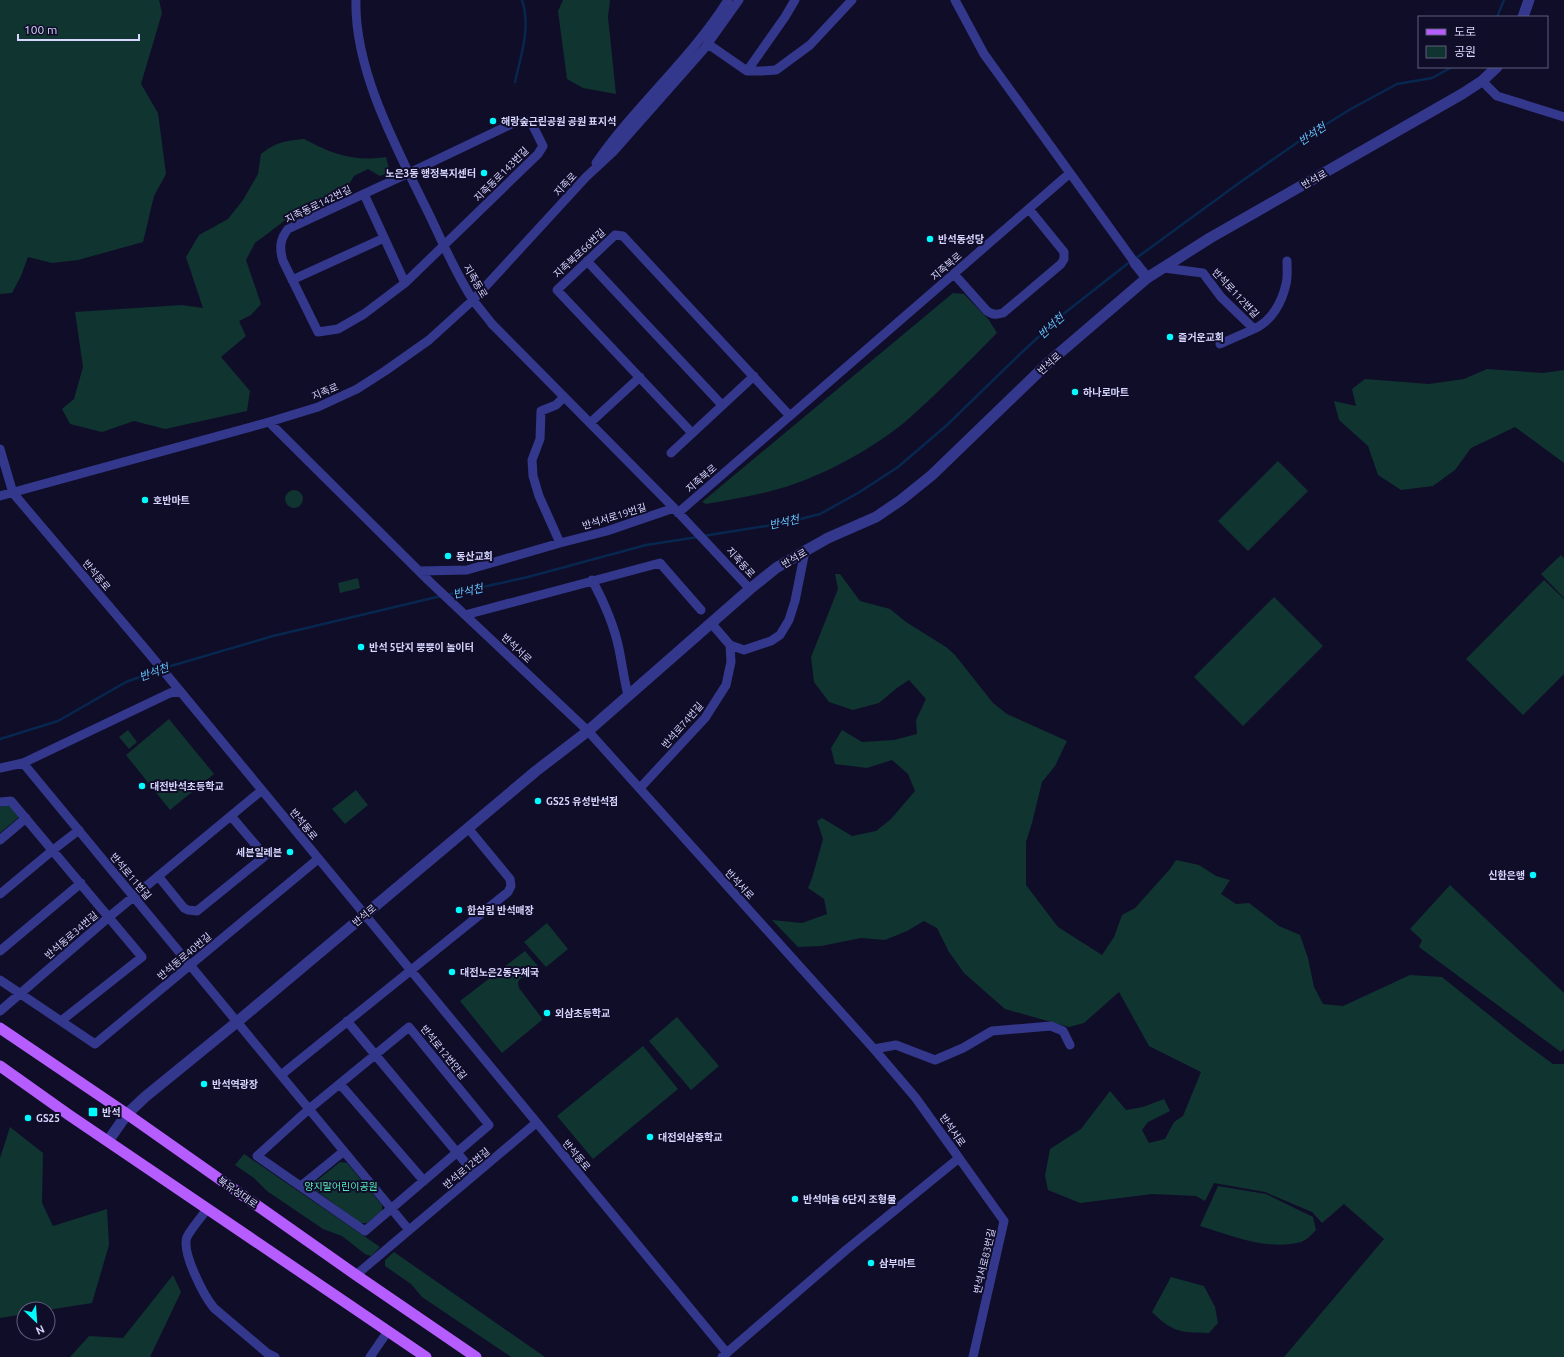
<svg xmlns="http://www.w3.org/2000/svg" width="1564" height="1357" font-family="Ubuntu,'Noto Sans KR',sans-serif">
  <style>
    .green { fill: #103430 }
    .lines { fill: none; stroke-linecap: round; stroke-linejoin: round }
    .stream { stroke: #07274f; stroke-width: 2.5 }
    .minor { stroke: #34388d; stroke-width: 9 }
    .tertiary { stroke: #34388d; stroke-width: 11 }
    .primary { stroke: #b55dff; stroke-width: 11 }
    .poi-dot { fill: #02fbff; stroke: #100d29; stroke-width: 1.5 }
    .labels { text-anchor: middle; stroke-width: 4; stroke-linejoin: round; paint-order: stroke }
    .poi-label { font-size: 10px; font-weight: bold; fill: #d7d6ff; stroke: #100d29; text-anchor: start }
    .street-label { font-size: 10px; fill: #d7d6ff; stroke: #100d29 }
    .park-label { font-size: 10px; fill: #55ecba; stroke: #100d29 }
    .water-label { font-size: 11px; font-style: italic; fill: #64c4ff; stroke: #100d29 }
  </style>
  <rect width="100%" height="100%" fill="#100d29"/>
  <path class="green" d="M0 0H159L162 13 141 84 158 113 166 174 154 196 143 242 78 260 52 263 28 257 21 276 12 293 0 294Z
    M563 0H610L608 17 616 94 583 88 567 79 558 11Z
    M304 139C332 154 354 162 386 157L390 172 380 176 368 169 354 176 346 189 308 203 255 243 246 260 261 304 251 315 239 321 246 336 221 357 250 391 247 411 165 429 134 421 102 432 70 424 62 409 74 399 83 367 75 312 182 305 203 308 186 257 199 235 228 219 243 200 258 174 261 154C276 142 285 141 304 139Z
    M953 293 964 294 989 320 997 333C967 363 937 394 905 422 874 447 832 471 794 484 766 494 735 499 706 504L702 502Z
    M1487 369 1543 373 1564 370V463L1515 427 1471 448 1455 470 1433 486 1401 490 1378 475 1368 446 1339 420 1334 401 1356 406 1352 389 1365 379 1429 384 1464 379Z
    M1278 461 1308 491 1248 551 1218 521Z
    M285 499a9 9 0 1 1 18 0a9 9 0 1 1-18 0Z
    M1561 555 1564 558V598L1541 574Z
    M835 574H840L860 601 890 609 906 622 946 647 955 655 993 703 1007 714 1067 741 1055 766 1042 782 1032 823 1026 842V885L1058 927 1102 955 1114 937 1122 915 1135 908 1170 869 1176 860 1199 865 1216 876 1230 880 1221 894 1236 904 1249 903 1279 926 1300 935 1308 958 1314 987 1323 1004 1343 1006 1410 975 1442 977 1519 1039 1553 1064H1564V1357H1284L1384 1239 1344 1204 1322 1223 1312 1212 1265 1192 1214 1183 1205 1201 1196 1196 1152 1194 1080 1203 1048 1190 1045 1176 1050 1149 1081 1129 1110 1091 1126 1110 1143 1107 1164 1099 1170 1111 1148 1122 1142 1130 1149 1143 1165 1139 1174 1122 1183 1116 1201 1072 1149 1046 1119 992 1084 1023 1069 1027 1005 1009 964 973 949 952 937 928 924 921 907 931 885 940 861 938 821 946 798 947 772 920 802 923 827 914 824 899 808 888 812 878 823 839 817 821 822 818 852 836 876 831 891 819 915 791 908 774 892 760 867 768 835 764 831 748 842 730 862 742 894 740 917 734 916 720 926 699 909 680 897 688 879 703 853 710 829 702 814 682 811 657 838 589Z
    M358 578 360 588 340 593 338 583Z
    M1544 580 1564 599V674L1523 715 1466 659Z
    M1274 597 1323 646 1243 726 1194 677Z
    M169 719 214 774 170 810 126 755Z
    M128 730 137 742 129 749 119 737Z
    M356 790 368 805 345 824 332 809Z
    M10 805 18 814V818L0 833V807Z
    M1450 885 1564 993V1049L1561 1052 1419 947 1422 940 1410 929Z
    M547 923 568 949 546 967 524 942Z
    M525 951 538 966 519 980 518 983 519 988 541 1017 542 1020 502 1053 460 1001Z
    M677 1017 719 1066 691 1090 649 1041Z
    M643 1046 678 1089 593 1159 557 1116Z
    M10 1127 43 1153 42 1203 53 1226 107 1209 109 1245 92 1303 48 1310 24 1309V1314L0 1318V1158Z
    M244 1154 380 1247 371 1256 365 1254 342 1236 323 1229 267 1191 254 1178 235 1165Z
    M340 1162 347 1163 382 1205V1211L367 1223H360L314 1189 315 1182Z
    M1218 1186 1266 1194 1313 1217 1316 1230C1312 1234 1307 1240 1301 1242 1267 1251 1233 1236 1200 1226Z
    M394 1252 545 1357H511L422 1297 411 1284 385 1266V1260Z
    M173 1275 181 1292 150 1357H70L89 1336 123 1338Z
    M1171 1277 1204 1286 1215 1307 1218 1323 1209 1333C1179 1332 1174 1333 1152 1312Z"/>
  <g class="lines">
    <path class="stream" d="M1497 17 1504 0
      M515 82C521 55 531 28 522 0
      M1135 259 1239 183 1301 140 1349 110 1397 84 1432 78 1452 67
      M703 536 785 523 820 514 858 493 898 467 947 425 1019 355 1062 315 1131 261
      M446 595 528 577 646 545 698 537
      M164 668 273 636 441 596
      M0 739 58 721 126 682 159 670"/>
    <path class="minor" d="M356 0C354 69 396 147 426 208 441 238 454 271 473 300 479 308 486 316 492 324L674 508 750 589
      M955 0 984 54 1135 263
      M708 44 747 71H761L776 70 810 45 852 0
      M747 71 785 17 795 0
      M1482 81 1497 96 1564 117
      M525 121 532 124 543 146 538 154 405 283 364 314 338 329 318 332 283 261C279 248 280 239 288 229L409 173 516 122Z
      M596 163C636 105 691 59 728 0
      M364 194 405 283
      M587 261 722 405
      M1164 268 1203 273 1221 297 1254 329 1220 344
      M954 274 987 311C993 315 996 315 1003 313L1061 264 1064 259V252L1029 209
      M292 280 384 238
      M1254 329C1272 321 1282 302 1286 284 1288 277 1287 268 1287 261
      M269 422 429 581 588 731 874 1049 915 1097 959 1158 846 1250 722 1357
      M590 423 640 377
      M692 433 557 290 615 235 623 236 790 416
      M0 449 13 493 147 651 727 1353
      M671 453 754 376
      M0 496 269 422 318 407 357 389 385 371 429 340 473 300 586 177 613 152 704 49 739 0
      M678 513 1070 173
      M560 543 539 496 533 476 532 460 540 439 541 411 556 405 564 397
      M420 571 467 570 560 543 607 531 674 508
      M592 580C604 602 614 625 619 649 622 664 624 679 628 695
      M465 615 660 563 701 610
      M711 623 730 645 744 650 771 641 780 635 789 620 795 601 805 551
      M23 763 409 1230
      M0 768 23 763 170 693 180 691
      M640 788 705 718 726 685 731 662 730 645
      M0 802 11 801 142 957 61 1021
      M0 840 26 818
      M158 876 184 908 188 910 197 911 265 856 231 816
      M0 894 53 850 79 830
      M0 951 81 883
      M0 980 95 1044 318 859
      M0 1011 109 917 262 790
      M347 1021 475 1174
      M409 1027 489 1125 365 1231 257 1156 309 1109Z
      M874 1049 896 1045 935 1060 963 1048 992 1031 1051 1026 1063 1031 1070 1045
      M281 1075 508 892 511 886 510 879 468 828
      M340 1084 424 1181
      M959 1158 1004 1221 973 1357
      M301 1186 344 1151
      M207 1209C201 1218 192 1227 187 1237 181 1252 204 1296 214 1308L267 1353 275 1357
      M356 1275 536 1123
      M370 1357 388 1331"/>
    <path class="tertiary" d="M1523 17 1529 0
      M1135 263 1147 278
      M108 1141 127 1114 145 1097 237 1022 536 771 588 731 750 589 776 568 805 551 828 538 876 517 901 500 932 475 1049 362 1147 278 1210 238 1462 94 1482 81 1497 67"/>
    <path class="primary" d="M0 1028 127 1114 356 1275 476 1357
      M0 1066 69 1115 426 1357"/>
  </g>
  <g class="poi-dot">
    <circle cx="493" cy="121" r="4"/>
    <circle cx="484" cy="173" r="4"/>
    <circle cx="930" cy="239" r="4"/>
    <circle cx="1170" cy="337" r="4"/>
    <circle cx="1075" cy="392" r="4"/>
    <circle cx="145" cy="500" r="4"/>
    <circle cx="448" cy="556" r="4"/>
    <circle cx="361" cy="647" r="4"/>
    <circle cx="142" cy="786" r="4"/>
    <circle cx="538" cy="801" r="4"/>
    <circle cx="290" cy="852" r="4"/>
    <circle cx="1533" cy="875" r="4"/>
    <circle cx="459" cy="910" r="4"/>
    <circle cx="452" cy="972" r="4"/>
    <circle cx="547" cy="1013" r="4"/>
    <circle cx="204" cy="1084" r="4"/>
    <rect x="88" y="1107" width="10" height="10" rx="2"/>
    <circle cx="28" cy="1118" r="4"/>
    <circle cx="650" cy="1137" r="4"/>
    <circle cx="795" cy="1199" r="4"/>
    <circle cx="871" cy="1263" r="4"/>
  </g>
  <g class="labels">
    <g class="poi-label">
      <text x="501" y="125">해랑숲근린공원 공원 표지석</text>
      <text x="476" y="177" text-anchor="end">노은3동 행정복지센터</text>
      <text x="938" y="243">반석동성당</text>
      <text x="1178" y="341">즐거운교회</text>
      <text x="1083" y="396">하나로마트</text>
      <text x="153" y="504">호반마트</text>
      <text x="456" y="560">동산교회</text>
      <text x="369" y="651">반석 5단지 뿡뿡이 놀이터</text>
      <text x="150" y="790">대전반석초등학교</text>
      <text x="546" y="805">GS25 유성반석점</text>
      <text x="282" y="856" text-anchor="end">세븐일레븐</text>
      <text x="1525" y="879" text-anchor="end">신한은행</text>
      <text x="467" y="914">한살림 반석매장</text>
      <text x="460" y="976">대전노은2동우체국</text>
      <text x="555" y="1017">외삼초등학교</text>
      <text x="212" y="1088">반석역광장</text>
      <text x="102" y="1116">반석</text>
      <text x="36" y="1122">GS25</text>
      <text x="658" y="1141">대전외삼중학교</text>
      <text x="803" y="1203">반석마을 6단지 조형물</text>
      <text x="879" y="1267">삼부마트</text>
    </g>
    <g class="street-label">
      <text transform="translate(501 174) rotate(-45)" y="4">지족동로143번길</text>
      <text transform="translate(1314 179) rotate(-30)" y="4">반석로</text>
      <text transform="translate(565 184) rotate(-47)" y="4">지족로</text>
      <text transform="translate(318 204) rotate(-26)" y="4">지족동로142번길</text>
      <text transform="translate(579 253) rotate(-43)" y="4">지족북로66번길</text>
      <text transform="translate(946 266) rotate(-41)" y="4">지족북로</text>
      <text transform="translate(476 281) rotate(59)" y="4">지족동로</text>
      <text transform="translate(1236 293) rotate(47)" y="4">반석로112번길</text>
      <text transform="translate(1049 363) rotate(-42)" y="4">반석로</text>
      <text transform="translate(325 391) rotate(-23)" y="4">지족로</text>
      <text transform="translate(701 478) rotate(-41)" y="4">지족북로</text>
      <text transform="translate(614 516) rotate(-17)" y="4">반석서로19번길</text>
      <text transform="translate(794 558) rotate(-31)" y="4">반석로</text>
      <text transform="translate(741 562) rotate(48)" y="4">지족동로</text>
      <text transform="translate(97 575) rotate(50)" y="4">반석동로</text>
      <text transform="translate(517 648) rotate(43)" y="4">반석서로</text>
      <text transform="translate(682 725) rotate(-49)" y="4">반석로74번길</text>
      <text transform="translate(304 824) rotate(51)" y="4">반석동로</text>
      <text transform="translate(131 876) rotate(50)" y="4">반석로11번길</text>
      <text transform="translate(740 884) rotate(47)" y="4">반석서로</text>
      <text transform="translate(364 915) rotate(-40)" y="4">반석로</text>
      <text transform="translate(71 935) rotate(-41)" y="4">반석동로34번길</text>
      <text transform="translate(184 956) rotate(-40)" y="4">반석동로40번길</text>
      <text transform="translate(444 1052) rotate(51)" y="4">반석로12번안길</text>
      <text transform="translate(953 1130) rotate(55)" y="4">반석서로</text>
      <text transform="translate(577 1155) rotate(50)" y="4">반석동로</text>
      <text transform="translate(466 1168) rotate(-40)" y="4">반석로12번길</text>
      <text transform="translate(238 1192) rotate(35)" y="4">북유성대로</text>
      <text transform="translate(984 1261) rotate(-77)" y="4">반석서로83번길</text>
    </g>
    <g class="park-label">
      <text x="341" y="1190">양지말어린이공원</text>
    </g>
    <g class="water-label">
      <text transform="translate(1312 134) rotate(-34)" y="4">반석천</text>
      <text transform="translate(1051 326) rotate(-43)" y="4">반석천</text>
      <text transform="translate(784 522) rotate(-12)" y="4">반석천</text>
      <text transform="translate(468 591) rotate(-13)" y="4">반석천</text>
      <text transform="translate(154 672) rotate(-20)" y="4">반석천</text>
    </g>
  </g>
  <rect x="1418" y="16" width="130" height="52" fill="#100d29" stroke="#605d7f"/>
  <rect x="1426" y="29" width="20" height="6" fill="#b55dff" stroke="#605d7f"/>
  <text x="1454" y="36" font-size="12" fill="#d7d6ff">도로</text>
  <rect x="1426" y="46" width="20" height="12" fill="#103430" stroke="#605d7f"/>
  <text x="1454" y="56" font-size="12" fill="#d7d6ff">공원</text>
  <g transform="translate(36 1321) rotate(155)"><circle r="19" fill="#100d29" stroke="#605d7f"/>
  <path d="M0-3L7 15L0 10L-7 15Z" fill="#02fbff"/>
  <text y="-6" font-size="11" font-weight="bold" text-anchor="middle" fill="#d7d6ff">N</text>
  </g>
  <path d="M18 34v6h121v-6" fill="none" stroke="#d7d6ff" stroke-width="2"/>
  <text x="24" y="34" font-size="12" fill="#d7d6ff" stroke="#100d29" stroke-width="3" paint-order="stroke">100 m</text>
</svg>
